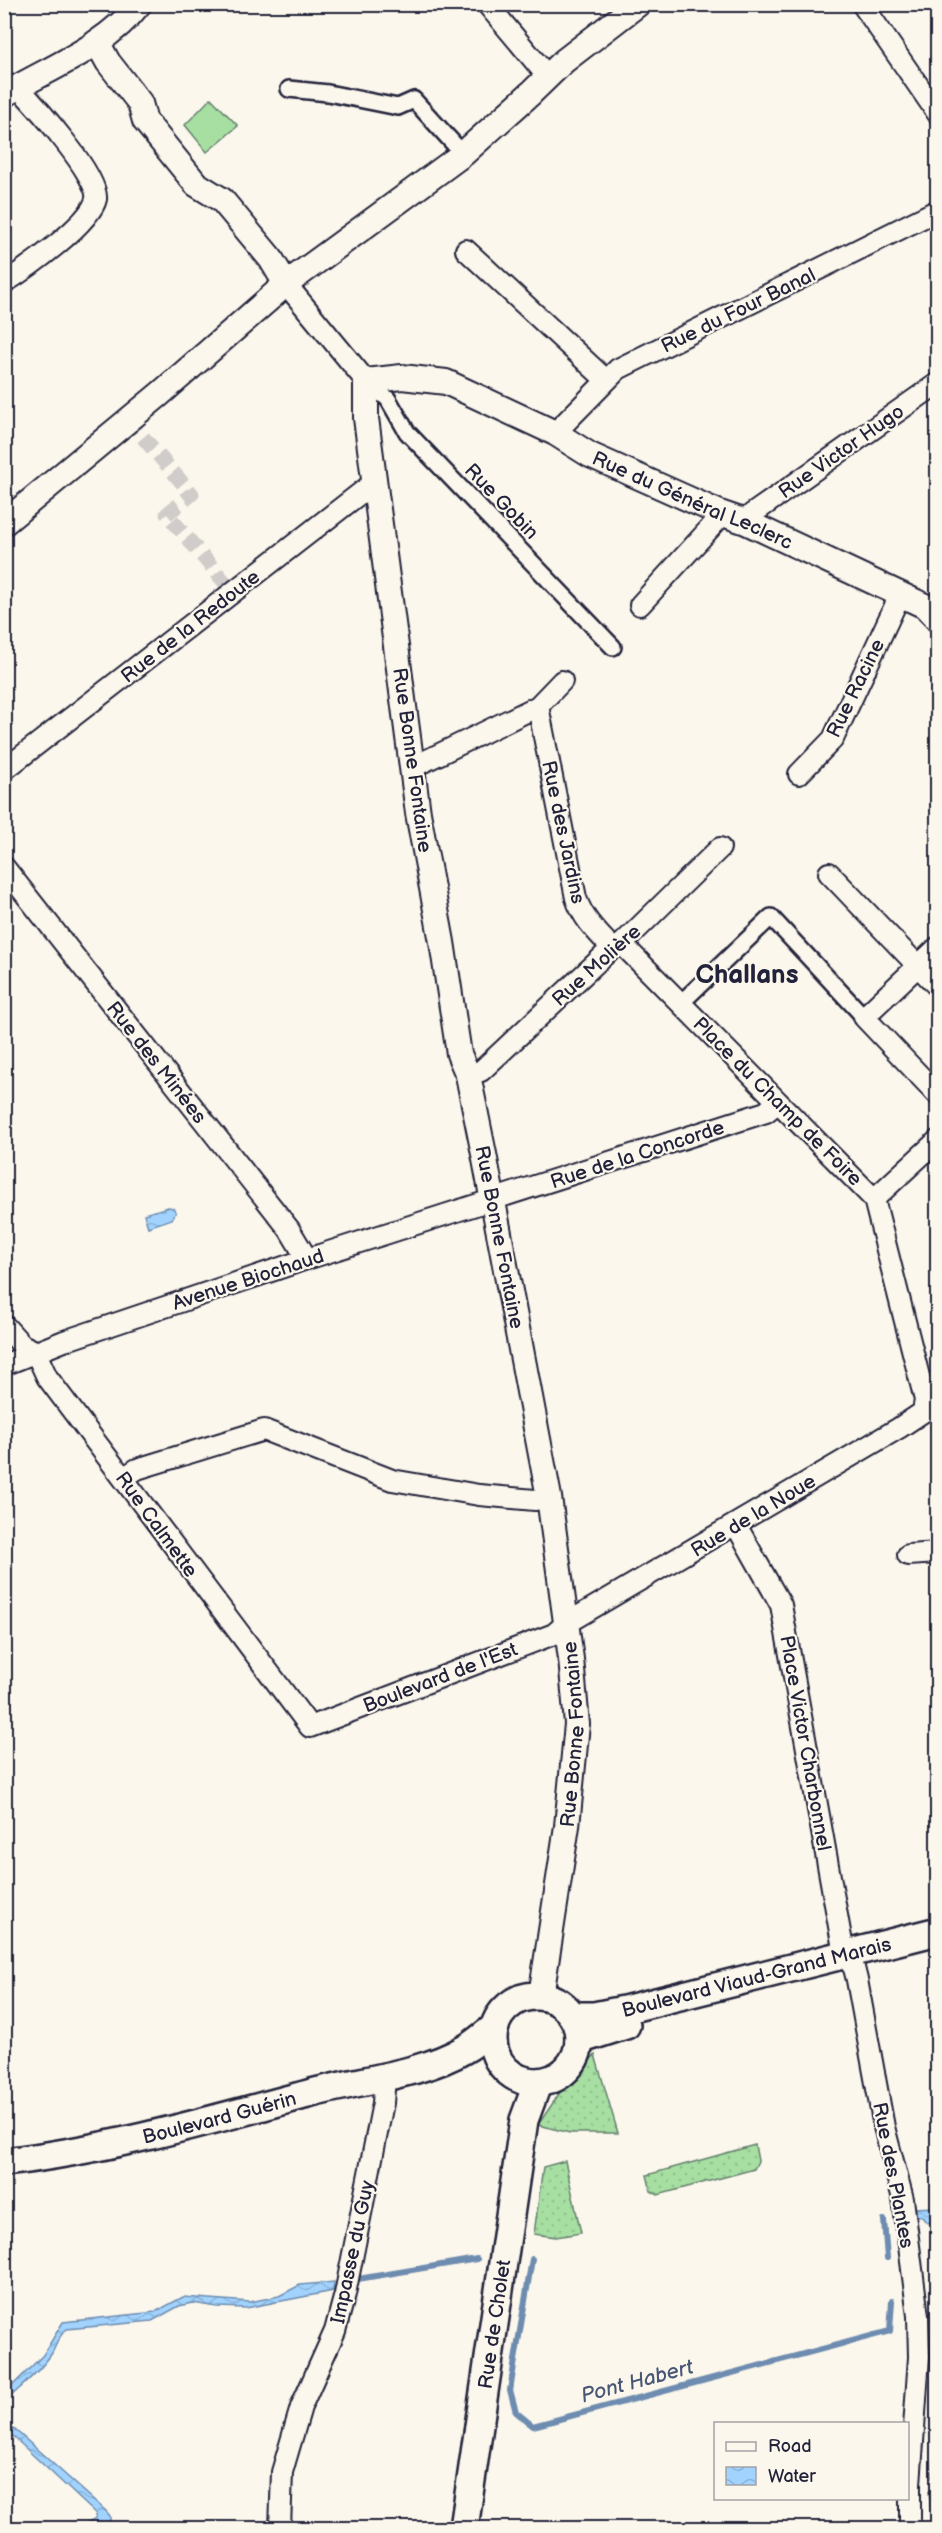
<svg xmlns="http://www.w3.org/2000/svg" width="942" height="2533" font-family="'Balsamiq Sans',sans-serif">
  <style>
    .grass { fill: url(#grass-dots); stroke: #64806e; stroke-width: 1.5 }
    .green { fill: #a7dfa2; stroke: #64806e; stroke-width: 1.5 }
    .water { fill: url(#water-waves); stroke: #6e8cb0; stroke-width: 1.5 }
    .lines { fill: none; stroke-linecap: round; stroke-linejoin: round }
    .stream { stroke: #6e8cb0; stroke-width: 6 }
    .pedestrian-tunnel { stroke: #d0ccc9; stroke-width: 15; stroke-dasharray: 15 8; stroke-linecap: butt }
    .pedestrian-casing { stroke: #22223b; stroke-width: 20 }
    .minor-casing { stroke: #22223b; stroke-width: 24 }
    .tertiary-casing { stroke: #22223b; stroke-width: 28 }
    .secondary-casing { stroke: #22223b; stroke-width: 32 }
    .pedestrian { stroke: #fbf7ec; stroke-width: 15 }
    .minor { stroke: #fbf7ec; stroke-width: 20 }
    .tertiary { stroke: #fbf7ec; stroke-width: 24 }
    .secondary { stroke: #fbf7ec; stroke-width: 27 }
    .labels { text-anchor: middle; stroke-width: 4.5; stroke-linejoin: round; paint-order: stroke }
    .street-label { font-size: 20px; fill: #22223b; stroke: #fbf7ec }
    .water-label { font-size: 21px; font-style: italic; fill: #485776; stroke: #fbf7ec }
    .district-label { font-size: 26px; font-weight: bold; fill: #22223b; stroke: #fbf7ec }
  </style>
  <defs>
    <pattern id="grass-dots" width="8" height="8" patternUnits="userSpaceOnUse" patternTransform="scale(1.5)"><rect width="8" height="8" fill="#a7dfa2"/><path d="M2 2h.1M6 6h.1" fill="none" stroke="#8fbf8c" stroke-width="1.8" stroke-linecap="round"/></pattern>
    <pattern id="water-waves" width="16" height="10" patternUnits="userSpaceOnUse" patternTransform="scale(1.5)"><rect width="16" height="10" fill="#a1d3fe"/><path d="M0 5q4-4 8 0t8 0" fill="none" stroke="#8ab5db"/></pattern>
  </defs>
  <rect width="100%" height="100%" fill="#fbf7ec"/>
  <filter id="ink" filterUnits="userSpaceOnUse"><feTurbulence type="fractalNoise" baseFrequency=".0167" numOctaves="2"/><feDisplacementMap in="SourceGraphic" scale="12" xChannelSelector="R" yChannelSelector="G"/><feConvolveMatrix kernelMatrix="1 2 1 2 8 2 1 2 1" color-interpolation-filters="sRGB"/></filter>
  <g filter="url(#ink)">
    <path class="grass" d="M595 2055 618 2133H570L538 2125 561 2091Z
      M755 2145 758 2161 754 2169 658 2195 651 2191 647 2175Z
      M565 2161 581 2233 556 2237 534 2234 543 2167Z
      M935 2441H937V2480L932 2478Z
      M929 2491 937 2492V2528H932Z"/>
    <path class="green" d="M211 98 238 126 207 152 185 125Z"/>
    <path class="water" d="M168 1207 173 1208 176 1212 172 1219 148 1227 144 1214Z
      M937 2207V2221L927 2223 921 2216H914L913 2208Z
      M334 2282 333 2291 246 2308 217 2307 193 2303 179 2306 152 2321 67 2329C58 2336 57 2344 52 2353 40 2372 20 2387 5 2402V2393L43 2355 63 2322 155 2312 183 2297 250 2302 279 2296 300 2285Z
      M4 2420 106 2511 110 2516V2521L97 2528H76L96 2518V2514L5 2429Z"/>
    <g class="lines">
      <path class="stream" d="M884 2220 887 2258
        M532 2259 510 2390 516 2412 533 2426 890 2331 892 2301
        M352 2280 477 2259"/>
      <path class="pedestrian-tunnel" d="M128 420 192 494 167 514 233 592"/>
      <g class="pedestrian-casing">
        <path id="pedestrian" d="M289 89 328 93 398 107 414 100 463 154
          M366 381 388 399 407 432 613 647
          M681 1003 771 917 864 1017"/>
      </g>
      <g class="minor-casing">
        <path id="minor" d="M487 4 548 77
          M862 4 938 114
          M466 250 606 380
          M4 283C26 269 91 223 96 199 100 177 35 105 18 87
          M286 284 366 381
          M555 433 618 369 938 210
          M746 522 752 514 938 383
          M640 605 723 514
          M538 706 576 898C583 919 597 932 612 948
          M413 767 538 706 562 681
          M4 770 376 481
          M799 774 833 739 900 595
          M4 867 289 1229 307 1259
          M829 873 938 987
          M622 944 874 1199 925 1400 923 1412
          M938 947 864 1017 938 1095
          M468 1075 481 1071 612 948 622 944 720 848
          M874 1199 938 1140
          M4 1325 22 1345 35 1351 47 1377 310 1727 554 1634 567 1623 899 1428 938 1402
          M4 1365 64 1341 307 1259 766 1112 778 1102
          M123 1478 137 1469 264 1430 392 1480 479 1495 535 1500 549 1497
          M736 1525 781 1605 844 1954 854 1968 857 1980 884 2127 903 2199 918 2316 919 2357 910 2484V2528
          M908 1555 938 1553
          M280 2528 282 2472 301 2407 335 2331 345 2294 383 2103 385 2076"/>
      </g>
      <g class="tertiary-casing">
        <g id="tertiary">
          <path d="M97 42 108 62 140 103 145 121 196 184 222 200 271 259 286 284"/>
          <path d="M4 95C49 68 106 47 139 4"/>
          <path d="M4 523 160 394 286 284 463 154 531 93 564 61 638 4"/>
          <path id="s1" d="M541 1996 567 1826 577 1724 571 1659 549 1497 484 1154 468 1075 459 1054 442 942 418 813 366 418V381L402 377 446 382 555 433 590 455 720 513 746 522 925 606 938 620"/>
        </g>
      </g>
      <g class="secondary-casing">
        <g id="secondary">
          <circle cx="536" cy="2039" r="43"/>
          <path id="s2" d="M573 2016H594L624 2010 938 1931"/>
          <path d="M579 2040 626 2025"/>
          <path id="s3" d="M4 2162C107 2150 208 2121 308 2094 357 2080 422 2075 465 2049 476 2043 485 2034 495 2027"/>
          <path id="s4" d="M464 2528 524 2120 538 2082"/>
        </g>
      </g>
      <use href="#pedestrian" class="pedestrian"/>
      <use href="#minor" class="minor"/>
      <use href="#tertiary" class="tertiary"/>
      <use href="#secondary" class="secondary"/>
    </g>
  </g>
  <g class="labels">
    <g class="street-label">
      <text transform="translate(738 310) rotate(-26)" y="7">Rue du Four Banal</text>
      <text transform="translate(841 451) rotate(-35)" y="7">Rue Victor Hugo</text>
      <text dy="7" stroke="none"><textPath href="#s1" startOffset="1990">Rue du Général Leclerc</textPath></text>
      <text transform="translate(502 501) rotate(46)" y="7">Rue Gobin</text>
      <text transform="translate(190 626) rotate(-38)" y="7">Rue de la Redoute</text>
      <text transform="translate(855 688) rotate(-64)" y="7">Rue Racine</text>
      <text transform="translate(413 760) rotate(82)" y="7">Rue Bonne Fontaine</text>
      <text transform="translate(564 832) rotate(78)" y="7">Rue des Jardins</text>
      <text transform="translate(596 965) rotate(-42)" y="7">Rue Molière</text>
      <text transform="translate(157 1062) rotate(52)" y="7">Rue des Minées</text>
      <text transform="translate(778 1101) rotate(45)" y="7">Place du Champ de Foire</text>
      <text transform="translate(637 1154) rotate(-18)" y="7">Rue de la Concorde</text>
      <text transform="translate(500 1237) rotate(79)" y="7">Rue Bonne Fontaine</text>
      <text transform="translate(248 1279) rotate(-18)" y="7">Avenue Biochaud</text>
      <text transform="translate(753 1515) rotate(-31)" y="7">Rue de la Noue</text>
      <text transform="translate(157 1524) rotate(54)" y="7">Rue Calmette</text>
      <text transform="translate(440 1677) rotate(-21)" y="7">Boulevard de l'Est</text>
      <text dy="7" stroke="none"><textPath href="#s1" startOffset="264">Rue Bonne Fontaine</textPath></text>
      <text transform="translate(806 1743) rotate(80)" y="7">Place Victor Charbonnel</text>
      <text dy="7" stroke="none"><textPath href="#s2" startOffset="188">Boulevard Viaud-Grand Marais</textPath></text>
      <text dy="7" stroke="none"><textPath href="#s3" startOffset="220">Boulevard Guérin</textPath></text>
      <text transform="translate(894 2175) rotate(79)" y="7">Rue des Plantes</text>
      <text transform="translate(352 2252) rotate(-78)" y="7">Impasse du Guy</text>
      <text dy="7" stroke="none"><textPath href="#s4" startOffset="206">Rue de Cholet</textPath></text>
    </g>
    <g class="water-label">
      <text transform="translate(637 2381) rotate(-15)" y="7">Pont Habert</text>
    </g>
    <g class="district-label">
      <text x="747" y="983">Challans</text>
    </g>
  </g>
  <rect width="942" height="2533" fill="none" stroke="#fbf7ec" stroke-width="24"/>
  <rect x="12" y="12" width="918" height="2509" fill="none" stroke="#22223b" stroke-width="2" filter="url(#ink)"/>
  <rect x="714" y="2422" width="195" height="78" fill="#fbf7ec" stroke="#a4a2a5" stroke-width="1.5"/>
  <rect x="726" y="2442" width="30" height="9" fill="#fbf7ec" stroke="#a4a2a5" stroke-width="1.5"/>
  <text x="768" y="2452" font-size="18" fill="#22223b">Road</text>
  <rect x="726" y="2467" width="30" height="18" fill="url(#water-waves)" stroke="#a4a2a5" stroke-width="1.5"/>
  <text x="768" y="2482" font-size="18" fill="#22223b">Water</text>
</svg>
